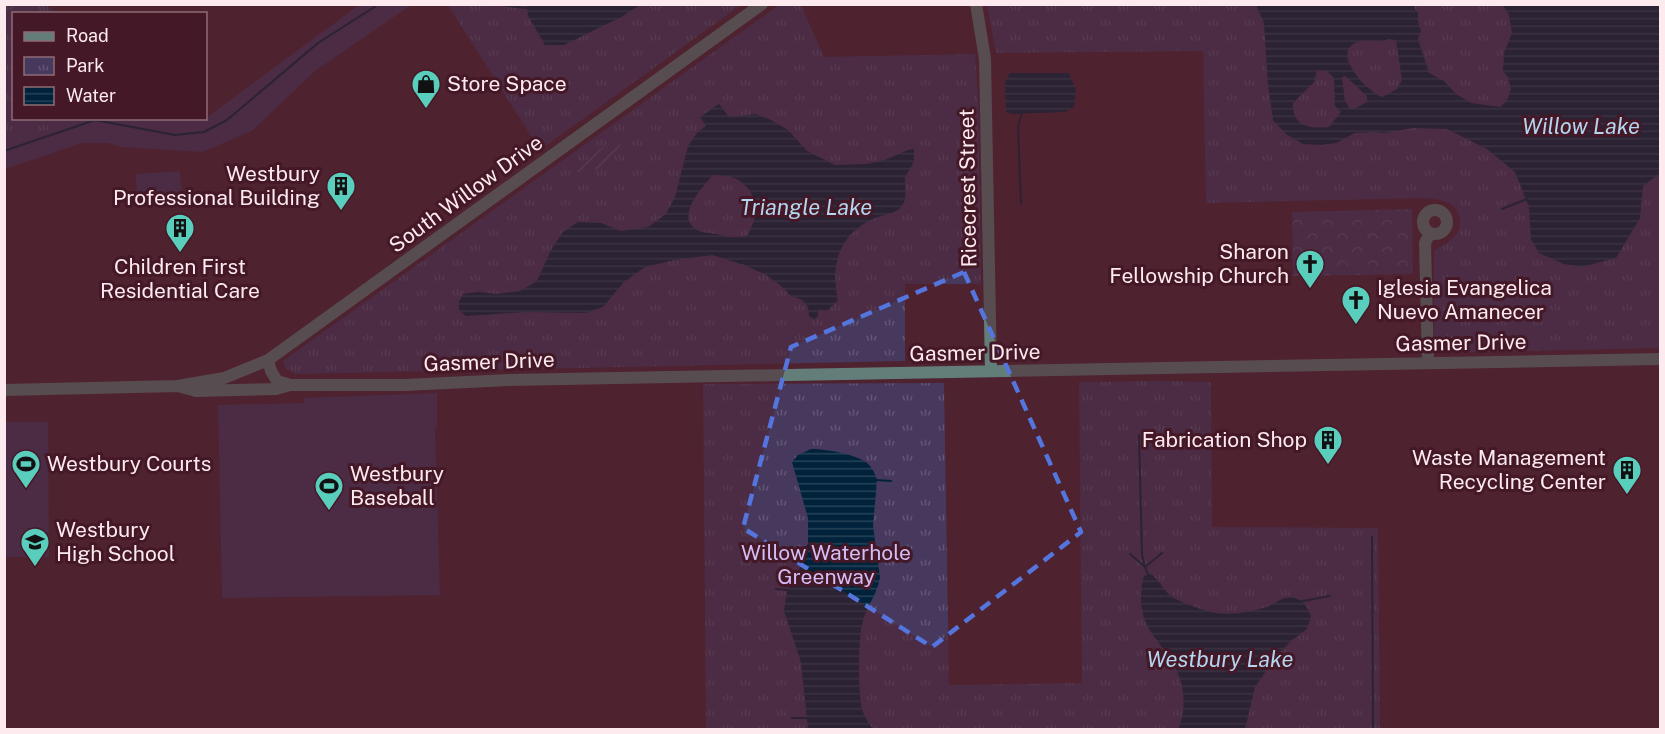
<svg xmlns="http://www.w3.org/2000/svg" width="1665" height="734" font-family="'Public Sans',sans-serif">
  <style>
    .grass { fill: #47385d }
    .forest { fill: url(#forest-crowns) }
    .park { fill: url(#park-tufts) }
    .garden { fill: url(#garden-furrows) }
    .water { fill: url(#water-rules); fill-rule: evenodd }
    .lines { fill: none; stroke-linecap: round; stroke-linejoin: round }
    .stream { stroke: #00233b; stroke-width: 2 }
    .minor { stroke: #637e79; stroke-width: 12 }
    .marked { fill: none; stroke: #5575de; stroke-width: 4.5; stroke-dasharray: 12 8; stroke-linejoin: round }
    .labels { text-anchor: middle; stroke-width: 6; stroke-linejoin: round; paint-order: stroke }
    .poi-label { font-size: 21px; fill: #fceaee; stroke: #441826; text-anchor: start }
    .street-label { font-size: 21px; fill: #fceaee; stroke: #441826 }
    .park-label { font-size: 21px; fill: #d3bef5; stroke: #441826 }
    .water-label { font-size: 22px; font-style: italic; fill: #b3d5f0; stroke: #441826 }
  </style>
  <defs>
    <pattern id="forest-crowns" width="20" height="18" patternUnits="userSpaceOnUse" patternTransform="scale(1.5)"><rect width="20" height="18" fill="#47385d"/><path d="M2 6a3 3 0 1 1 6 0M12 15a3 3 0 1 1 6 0" fill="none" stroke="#625575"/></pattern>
    <pattern id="park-tufts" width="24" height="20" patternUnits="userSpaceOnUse" patternTransform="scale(1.5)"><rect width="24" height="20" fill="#47385d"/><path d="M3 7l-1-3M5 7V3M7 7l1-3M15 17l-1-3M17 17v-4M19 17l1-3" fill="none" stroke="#625575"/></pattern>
    <pattern id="garden-furrows" width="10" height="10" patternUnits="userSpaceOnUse" patternTransform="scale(1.5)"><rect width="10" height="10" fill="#47385d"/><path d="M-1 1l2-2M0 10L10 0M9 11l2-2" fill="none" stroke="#625575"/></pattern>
    <pattern id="water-rules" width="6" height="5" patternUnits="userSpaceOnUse" patternTransform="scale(1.5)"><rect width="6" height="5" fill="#00233b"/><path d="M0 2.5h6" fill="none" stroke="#264358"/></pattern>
  </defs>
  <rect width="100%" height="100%" fill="#4f2230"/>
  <path class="grass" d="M359 5H411L315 71 252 131 202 152 121 147 107 143H82L5 169 4 129 33 118H206Z
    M180 171 182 200 137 202 136 174Z
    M437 393V428H435L440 595 222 598 218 405 304 403V398Z
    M5 422H48L49 557H5Z"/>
  <path class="forest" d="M1412 209 1413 274 1293 276 1292 212Z"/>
  <path class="park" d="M5 4 46 5 56 13 14 14V118L82 119 5 143Z
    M448 5H741L540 150Z
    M779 5H801L824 57 975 54 978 96 981 284H905V361L295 374 285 368 283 361Z
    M987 5H1660V348L1434 353V251C1441 246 1449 242 1454 237 1459 233 1460 226 1460 220 1458 201 1440 199 1424 198L1206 203 1203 51 996 53Z
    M1159 381 1211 382 1212 527 1378 528 1380 729H706L703 384 944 383 949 685 1082 683 1079 382Z"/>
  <path class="garden" d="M622 139C617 161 600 173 577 172 588 156 604 144 622 139Z"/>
  <path class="water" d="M527 5V4L640 5 621 17 564 45H545L528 16Z
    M1256 5H1414L1415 9 1418 13V22L1421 31 1418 39 1429 73 1444 81 1456 94 1471 103 1500 107 1507 101 1511 89 1508 77 1503 71 1504 53 1512 33 1509 15 1504 7V5H1660V173L1643 186 1640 218 1616 258 1581 267 1564 264 1539 253 1531 239 1529 207 1515 172 1487 149 1447 129 1413 128 1384 133 1374 132 1355 133 1336 143 1321 145 1303 144 1286 134 1273 120 1268 84 1264 23ZM1388 39 1396 40 1402 80 1397 89 1382 97C1368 92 1332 55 1355 43 1366 37 1377 44 1388 39ZM1317 70 1327 71 1334 78 1335 106 1341 112 1329 127C1310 129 1292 127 1293 103L1314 82ZM1345 76 1367 96V102L1356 108 1350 109 1345 101 1342 77Z
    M1010 73H1069L1076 90 1074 107 1065 112 1012 114 1006 112 1005 82Z
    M719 104 729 117 756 114 771 120 788 130 807 151 835 165 867 164 885 160 908 150 914 149C914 153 914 159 913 163 911 169 906 173 905 179 904 188 908 198 902 206 895 215 882 214 873 219 839 234 830 265 838 300L827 311 819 309 817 318 814 320 809 316 808 307 802 300 790 295 780 285 766 275 744 265 712 255 674 260 645 267 624 282 603 307 585 313 526 312 466 316 459 310V302L463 294 478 292 497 294 520 291 537 281 552 248 563 232 578 222 601 223 621 231 648 227 666 214 675 197 688 146 697 133 706 126 700 117ZM713 175C718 175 724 175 728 176 747 181 759 198 755 217 754 223 750 229 748 235 736 239 727 237 716 234 710 233 702 233 697 230 674 216 703 187 713 175Z
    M811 449C826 449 855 454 867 463 872 467 875 474 877 480L873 526 880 577C878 594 865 608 862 625 858 640 858 694 862 709 864 716 869 724 873 729H808L801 662 784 611 787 590 801 566 808 542V518L792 462 798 455Z
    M1150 573C1159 580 1164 591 1172 597 1182 603 1205 611 1216 613 1233 615 1250 612 1267 607 1277 603 1285 594 1297 599 1304 601 1308 609 1311 616L1307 629 1292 640 1277 655 1255 687 1245 729H1178C1188 707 1184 678 1170 658 1161 645 1149 633 1144 618 1140 604 1140 590 1144 576Z"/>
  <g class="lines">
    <path class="stream" d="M507 6 527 8 534 4
      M4 151 95 120 175 135 204 132 227 120 318 43 379 4
      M1021 204 1018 126 1022 113
      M1502 209 1527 199
      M1139 435 1142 555 1145 567
      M876 480 891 481
      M1372 537 1373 730
      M1130 554 1144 566
      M1149 577 1145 567 1162 553
      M776 589 788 590
      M1298 602 1330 596
      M792 718H807"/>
    <path class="minor" d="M976 4 985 59 991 371
      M1423 222a12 12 0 1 1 24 0a12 12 0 1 1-24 0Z
      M268 360 271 371 277 381 291 385H405L509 380 1660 359
      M1428 363 1425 243 1430 233
      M178 386 224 378 268 360 762 4
      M4 390 178 386 196 391 276 389 290 385"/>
  </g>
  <path d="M0 0H1665V734H0ZM964 272 1081 532 932 647 743 528 791 347Z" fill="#4f2230" fill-opacity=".55" fill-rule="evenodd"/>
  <path class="marked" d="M964 272 1081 532 932 647 743 528 791 347Z"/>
  <defs>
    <g id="shop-pin" transform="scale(1.5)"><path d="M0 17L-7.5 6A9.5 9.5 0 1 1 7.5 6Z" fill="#5acebd" stroke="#441826"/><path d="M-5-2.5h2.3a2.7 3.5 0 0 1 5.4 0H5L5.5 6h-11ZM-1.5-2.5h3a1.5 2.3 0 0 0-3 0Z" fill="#111"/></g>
    <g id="building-pin" transform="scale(1.5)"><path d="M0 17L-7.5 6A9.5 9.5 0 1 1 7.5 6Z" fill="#5acebd" stroke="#441826"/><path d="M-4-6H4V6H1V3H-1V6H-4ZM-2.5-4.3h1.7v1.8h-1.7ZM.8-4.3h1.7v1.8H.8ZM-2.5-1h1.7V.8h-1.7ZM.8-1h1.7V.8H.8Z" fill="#111"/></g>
    <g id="church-pin" transform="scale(1.5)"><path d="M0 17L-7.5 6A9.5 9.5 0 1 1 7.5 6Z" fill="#5acebd" stroke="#441826"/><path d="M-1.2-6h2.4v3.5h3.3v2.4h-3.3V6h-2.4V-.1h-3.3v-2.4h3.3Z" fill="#111"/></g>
    <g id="stadium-pin" transform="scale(1.5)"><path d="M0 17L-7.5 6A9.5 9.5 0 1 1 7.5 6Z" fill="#5acebd" stroke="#441826"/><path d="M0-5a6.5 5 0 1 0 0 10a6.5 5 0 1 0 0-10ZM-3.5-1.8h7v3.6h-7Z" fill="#111"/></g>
    <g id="school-pin" transform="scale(1.5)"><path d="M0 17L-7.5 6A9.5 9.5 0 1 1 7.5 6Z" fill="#5acebd" stroke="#441826"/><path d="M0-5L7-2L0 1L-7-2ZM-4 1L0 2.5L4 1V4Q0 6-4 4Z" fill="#111"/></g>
  </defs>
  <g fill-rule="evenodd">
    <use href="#shop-pin" x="426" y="84"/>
    <use href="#building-pin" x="341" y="186"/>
    <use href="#building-pin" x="180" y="228"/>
    <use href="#church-pin" x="1310" y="264"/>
    <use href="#church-pin" x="1356" y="300"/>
    <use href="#building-pin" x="1328" y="440"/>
    <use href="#stadium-pin" x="26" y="464"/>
    <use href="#building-pin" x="1627" y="470"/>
    <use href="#stadium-pin" x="329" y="486"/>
    <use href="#school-pin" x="35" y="542"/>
  </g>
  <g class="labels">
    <g class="poi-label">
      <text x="447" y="91">Store Space</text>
      <text x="320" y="181" text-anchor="end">Westbury<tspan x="320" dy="24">Professional Building</tspan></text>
      <text x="1289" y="259" text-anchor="end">Sharon<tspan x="1289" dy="24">Fellowship Church</tspan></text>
      <text x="180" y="274" text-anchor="middle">Children First<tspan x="180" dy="24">Residential Care</tspan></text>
      <text x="1377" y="295">Iglesia Evangelica<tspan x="1377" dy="24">Nuevo Amanecer</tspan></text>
      <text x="1307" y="447" text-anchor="end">Fabrication Shop</text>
      <text x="1606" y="465" text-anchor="end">Waste Management<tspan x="1606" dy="24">Recycling Center</tspan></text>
      <text x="47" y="471">Westbury Courts</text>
      <text x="350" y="481">Westbury<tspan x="350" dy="24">Baseball</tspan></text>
      <text x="56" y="537">Westbury<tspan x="56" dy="24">High School</tspan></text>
    </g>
    <g class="street-label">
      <text transform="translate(968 188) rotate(-91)" y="7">Ricecrest Street</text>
      <text transform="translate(466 194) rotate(-36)" y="7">South Willow Drive</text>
      <text transform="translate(1461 343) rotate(-1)" y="7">Gasmer Drive</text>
      <text transform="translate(975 353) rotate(-1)" y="7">Gasmer Drive</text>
      <text transform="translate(489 362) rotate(-2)" y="7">Gasmer Drive</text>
    </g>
    <g class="park-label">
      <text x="826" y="560">Willow Waterhole<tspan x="826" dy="24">Greenway</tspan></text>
    </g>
    <g class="water-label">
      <text x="1581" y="134">Willow Lake</text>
      <text x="806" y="215">Triangle Lake</text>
      <text x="1220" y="667">Westbury Lake</text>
    </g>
  </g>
  <rect width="1665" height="734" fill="none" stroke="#fceaee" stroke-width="12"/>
  <rect x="12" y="12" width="195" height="108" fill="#441826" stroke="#8e6c76" stroke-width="1.5"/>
  <rect x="24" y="32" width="30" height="9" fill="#637e79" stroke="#8e6c76" stroke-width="1.5"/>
  <text x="66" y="42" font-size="18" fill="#fceaee">Road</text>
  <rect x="24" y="57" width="30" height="18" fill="url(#park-tufts)" stroke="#8e6c76" stroke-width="1.5"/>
  <text x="66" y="72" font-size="18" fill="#fceaee">Park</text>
  <rect x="24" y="87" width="30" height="18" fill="url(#water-rules)" stroke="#8e6c76" stroke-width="1.5"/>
  <text x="66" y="102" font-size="18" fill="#fceaee">Water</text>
</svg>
